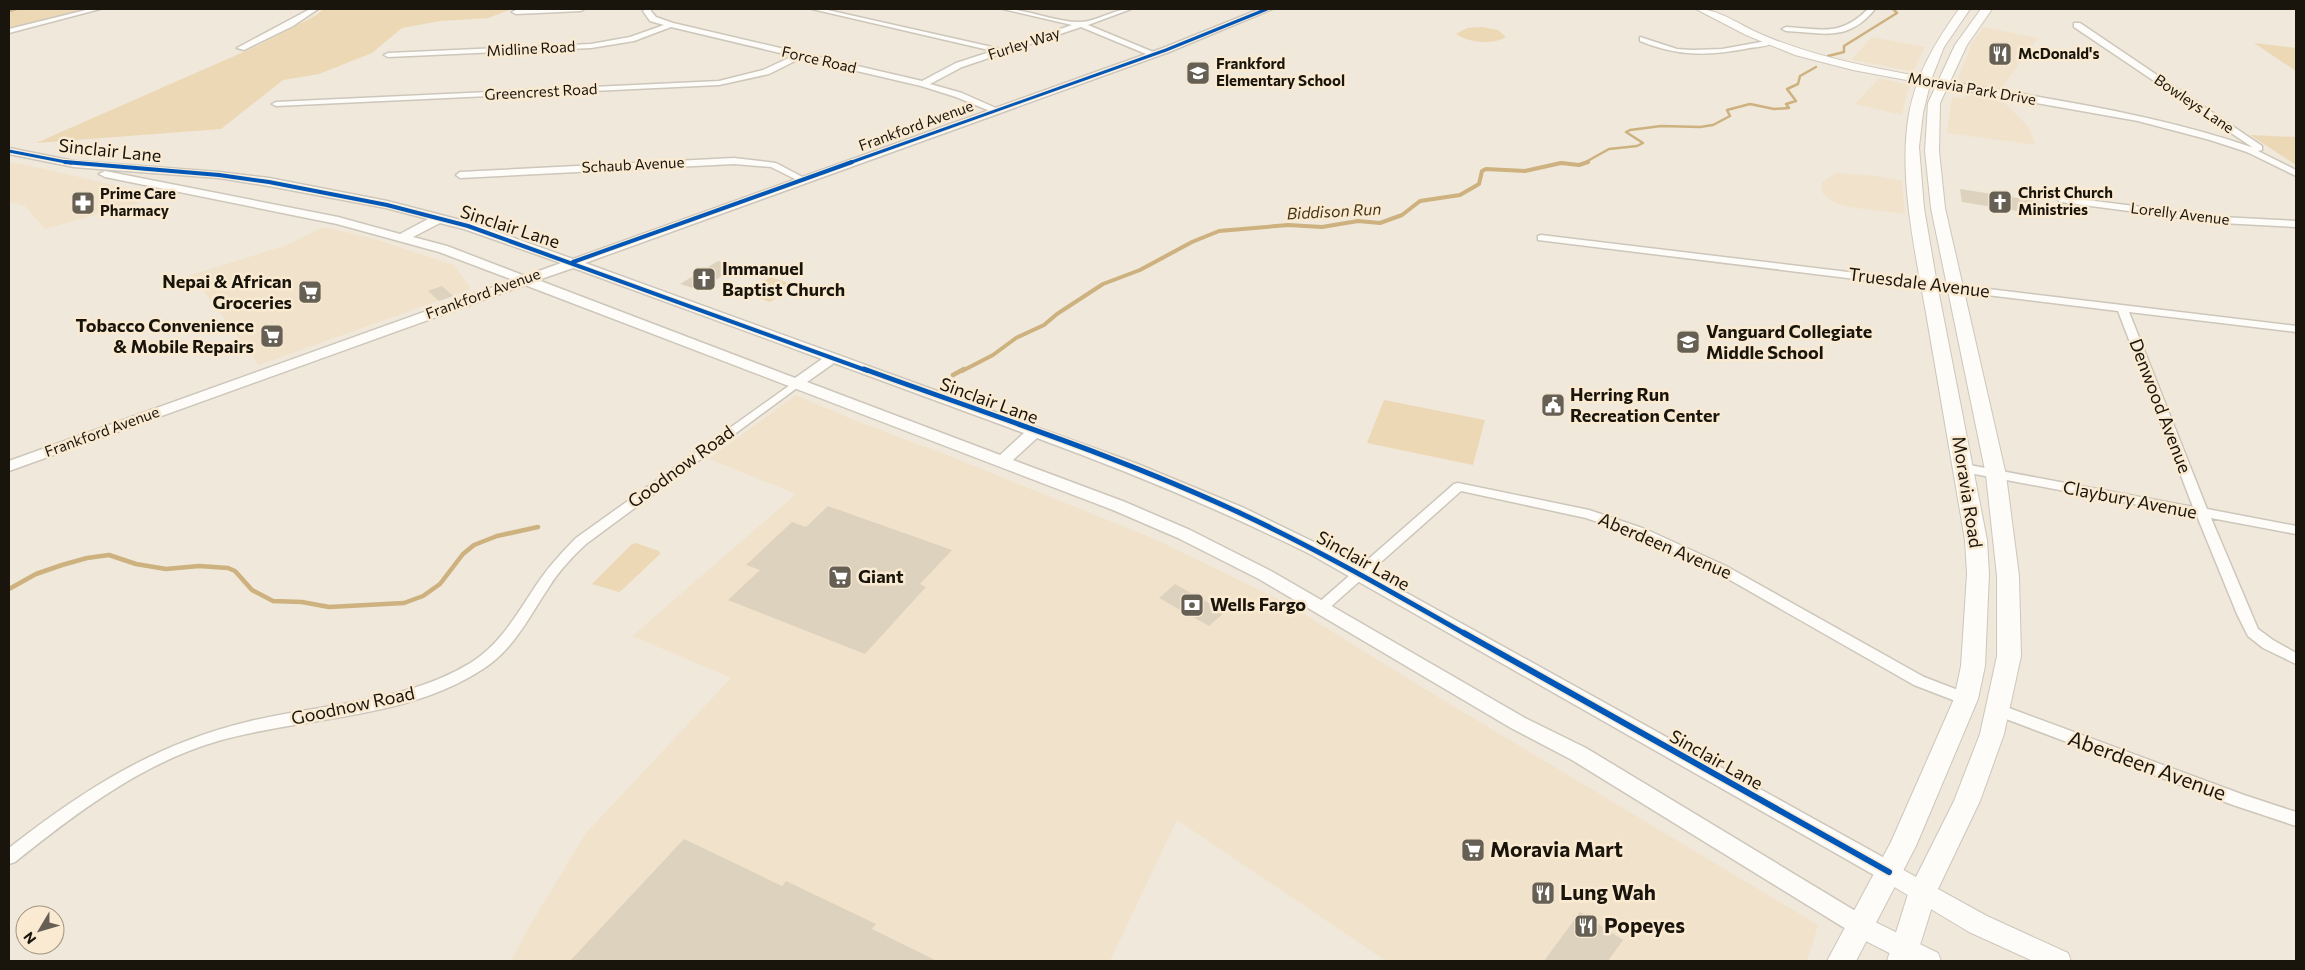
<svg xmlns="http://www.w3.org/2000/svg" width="2305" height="970" font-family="Commissioner,sans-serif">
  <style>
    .built { fill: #f1e3cb }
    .green { fill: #ecd8b5 }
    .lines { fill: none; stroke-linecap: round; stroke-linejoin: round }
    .stream-far2 { stroke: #cdb17e; stroke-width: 2.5 }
    .stream-far1 { stroke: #cdb17e; stroke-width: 4 }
    .stream { stroke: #cdb17e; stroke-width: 4.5 }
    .building { fill: #ddd2be }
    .minor-casing { stroke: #cdc6bb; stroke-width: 3 }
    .tertiary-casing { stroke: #cdc6bb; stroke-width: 3 }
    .secondary-casing { stroke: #cdc6bb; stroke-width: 2 }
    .primary-casing { stroke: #cdc6bb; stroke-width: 2 }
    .minor { fill: #fdfcf9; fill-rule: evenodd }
    .tertiary { fill: #fdfcf9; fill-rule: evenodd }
    .secondary { fill: #fdfcf9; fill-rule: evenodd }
    .primary { fill: #fdfcf9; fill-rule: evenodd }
    .cycleway-far3-casing { stroke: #f9ead1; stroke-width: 5 }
    .cycleway-far2-casing { stroke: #f9ead1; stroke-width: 6 }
    .cycleway-far1-casing { stroke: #f9ead1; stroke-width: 8 }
    .cycleway-casing { stroke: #f9ead1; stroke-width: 9 }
    .cycleway-far3 { stroke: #0057b8; stroke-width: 3 }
    .cycleway-far2 { stroke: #0057b8; stroke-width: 4 }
    .cycleway-far1 { stroke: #0057b8; stroke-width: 5 }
    .cycleway { stroke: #0057b8; stroke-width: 6 }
    .labels { text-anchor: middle; stroke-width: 5; stroke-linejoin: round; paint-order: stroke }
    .far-street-label { font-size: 15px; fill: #1a150c; stroke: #f9ead1 }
    .far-poi-label { font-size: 15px; font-weight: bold; fill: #1a150c; stroke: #f9ead1; text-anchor: start }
    .far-water-label { font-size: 16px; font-style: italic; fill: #473719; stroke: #f9ead1 }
    .street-label { font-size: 18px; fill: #1a150c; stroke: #f9ead1 }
    .poi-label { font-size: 18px; font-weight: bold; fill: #1a150c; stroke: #f9ead1; text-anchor: start }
    .near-street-label { font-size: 21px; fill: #1a150c; stroke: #f9ead1 }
    .near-poi-label { font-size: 21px; font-weight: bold; fill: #1a150c; stroke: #f9ead1; text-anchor: start }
  </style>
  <rect width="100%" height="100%" fill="#f0e8da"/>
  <path class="built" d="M1983 27 2038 38 2001 89 1962 82 1958 78 1972 43Z
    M1871 37 1925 47 1914 70 1911 71 1852 60Z
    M1879 78 1909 85 1902 115 1855 104Z
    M1966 94 2002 100 2028 126 2036 145 1947 133 1952 97 1963 98Z
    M9 162 22 164 131 189 139 203 45 229 25 206 9 202Z
    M1836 173 1877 176 1902 181 1905 214 1849 207 1837 204 1823 194 1821 183Z
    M323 227 368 237 454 265 471 289 259 365 191 275 287 245Z
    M796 395 854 420 952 457 1157 540 1286 603 1443 700 1818 925 1807 961H1386L1177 820 1110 961H511L530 925 586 833 731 678 632 636 796 494 709 459Z"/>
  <path class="green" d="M9 9H86L9 28Z
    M324 9H512L488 18 440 21 402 28 372 53 319 74 283 80 221 129 36 143 257 46 315 16Z
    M1482 27 1498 30 1506 37C1493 45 1469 43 1456 34L1467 28Z
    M2254 43 2296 48V71Z
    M2250 135 2296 137V165Z
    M770 277 796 285 770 302 745 293Z
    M1384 400 1485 420 1473 465 1367 443Z
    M636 543 659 551 660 554 622 590 619 592 592 584 632 544Z"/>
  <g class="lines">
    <path class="stream-far2" d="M9 11 16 9
      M1828 56 1844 52V46L1897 13 1893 9
      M1559 163H1565
      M1584 163 1609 149 1637 146 1643 143 1626 132 1630 130 1661 126 1700 127 1713 125 1730 116 1727 110 1750 104 1774 109 1789 108 1786 104 1796 101 1787 89 1798 84 1800 76 1816 67"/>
    <path class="stream-far1" d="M962 371 993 355 1016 338 1044 325 1057 314 1103 284 1140 270 1192 242 1219 231 1288 225 1322 227 1358 221 1380 223 1402 215 1420 201 1460 195 1479 184 1482 171 1486 169 1525 171 1561 163 1579 165 1588 162"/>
    <path class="stream" d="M953 375 964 369
      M9 589 36 574 62 565 87 558 109 555 136 564 166 569 199 566 228 568 235 571 252 590 273 601 302 602 329 607 404 603 423 596 440 584 463 554 474 545 497 536 538 527"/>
  </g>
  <path class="building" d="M1960 189 2038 201 2042 215 1962 202Z
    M718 261 737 267 699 290 680 284Z
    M442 286 453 296 439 301 428 291Z
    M828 506 952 550 920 584 926 587 865 654 728 600 760 570 746 565 792 522 806 527Z
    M1175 584 1225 612 1209 626 1159 598Z
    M684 839 782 886 786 881 876 924 872 929 937 961H570Z
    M1580 912 1623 940 1608 961H1544Z"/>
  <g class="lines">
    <g class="minor-casing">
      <path id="minor" d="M90 9H100L9 33V29Z
        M310 9H318L293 26 244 50 237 48Z
        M541 9H584L581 11 516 14 512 12 516 10Z
        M645 9H651V11L656 17 673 23 922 81 956 63 993 51 812 9H823L1001 49 1072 25 1003 9C1029 9 1054 22 1079 22 1094 23 1113 9 1131 9L1088 25 1158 54 1151 56 1081 27 962 67 930 84 962 93 998 109V113H995L956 97 921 86 801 58 769 74 719 85 276 106 272 104 276 102 719 81 763 70 793 56 671 27 634 41 591 48 388 57 384 55 388 53 591 44 630 37 664 25 650 21 643 11Z
        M1868 9H1875C1848 42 1824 33 1786 31L1782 29 1786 27C1822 29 1840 37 1868 9Z
        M2074 23H2080L2262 146V150L2258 151 2296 170V176L2247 152V148L2252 147 2074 27Z
        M1640 37 1677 49 1692 50 1722 49 1772 40 1776 42C1769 46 1758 47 1750 48 1708 56 1680 57 1640 41Z
        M734 158 776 163 808 180 801 182 771 167 734 164 460 178 456 175 460 172Z
        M2063 197 2221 217 2296 221V227L2221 223 2060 202 2058 200Z
        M1541 235 2296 326V332L2129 312 2207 509 2296 526V534L2211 518 2258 629 2273 640 2296 653V664L2263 648 2248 636 2237 614 2197 516 1964 472 1958 468 1964 464 2193 507 2118 311 1538 240V236Z
        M797 380 801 381 803 383 801 385 586 544C572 557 559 571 549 587 529 617 514 649 483 669 405 720 306 716 218 741 142 763 76 813 15 862L9 864V848C83 790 155 744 247 722 323 703 404 704 472 662 503 642 519 610 539 581 550 565 563 551 576 538Z
        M1458 483 1589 510 1645 529 1726 566 1924 677 1971 695 1973 699 1971 703 1966 705 1914 685 1716 572 1635 535 1586 518 1461 491 1327 610H1317L1315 607 1317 604 1454 484Z
        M1998 704 2244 795 2296 812V826L2233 805 1993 714 1990 710 1993 706Z"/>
    </g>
    <g class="tertiary-casing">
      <path id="tertiary" d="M1260 9H1272L1169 52 585 263 1135 463 1244 508 1322 546 1897 865 1900 872 1897 879 1889 881 1881 879 1310 554C1221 510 1130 472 1037 438L1013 460 1125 502 1190 530 1271 571 1525 718 1586 748 1867 918 1870 925 1867 932 1859 935 1851 932 1572 760 1511 728 1259 579 1178 538 1113 510 525 285 9 471V461L513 280 439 252 337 224 105 177 99 174 105 171 338 217 400 234 428 219 386 208 269 186 219 178 74 167 9 154V148L74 161 219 172 269 178 387 201 472 223 573 259 1163 48ZM440 223 464 229 561 263 525 276 447 246 413 237ZM573 268 579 270 822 359 795 378 538 280ZM834 363 1024 433 1000 455 807 382Z
        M1944 81C2049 99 2153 113 2254 148L2256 150 2250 153 2210 140 2138 121 1940 86 1939 84Z"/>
    </g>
    <g class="secondary-casing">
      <path id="secondary" d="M1696 9C1716 8 1737 23 1756 32 1816 59 1879 69 1944 81L1950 84 1944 87 1853 70 1795 55 1746 35Z
        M1889 862 1987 916 2068 953 2071 961H2033L1969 932 1881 879 1877 872 1881 865Z
        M1859 914 1938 953 1941 961H1905L1850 933 1847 925 1850 917Z"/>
    </g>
    <g class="primary-casing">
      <path id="primary" d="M1959 9H1970L1944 47 1931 80 1923 113 1919 147 1924 208 1937 284 1987 540 1989 574 1985 666 1978 699 1916 846 1856 961H1827L1891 842 1954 699 1961 666 1967 574 1965 540C1952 464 1939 388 1926 313 1915 251 1898 176 1909 114 1917 72 1935 43 1959 9Z
        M1981 9H1992L1967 45 1940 103 1939 151 1945 208 2006 475 2019 576 2021 656 2004 734 1980 801 1937 891 1915 961H1887L1909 891 1954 801 1980 734 1997 656V576L1986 475 1931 208 1925 151 1928 103 1955 45Z"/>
    </g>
    <use href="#minor" class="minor"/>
    <use href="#tertiary" class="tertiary"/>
    <use href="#secondary" class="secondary"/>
    <use href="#primary" class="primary"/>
    <g class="cycleway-far3-casing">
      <path id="cycleway-far3" d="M9 151 71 163
        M849 163 1166 50 1267 9"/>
    </g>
    <g class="cycleway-far2-casing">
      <path id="cycleway-far2" d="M65 162 219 175 269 182 387 205 468 226 868 371
        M573 262 852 162"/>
    </g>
    <g class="cycleway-far1-casing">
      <path id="cycleway-far1" d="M864 369C990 415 1119 456 1240 513 1317 549 1392 592 1467 635"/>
    </g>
    <g class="cycleway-casing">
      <path id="cycleway" d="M1464 633 1889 872"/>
    </g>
    <use href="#cycleway-far3" class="cycleway-far3"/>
    <use href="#cycleway-far2" class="cycleway-far2"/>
    <use href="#cycleway-far1" class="cycleway-far1"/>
    <use href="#cycleway" class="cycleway"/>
  </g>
  <defs>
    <g id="restaurant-square" transform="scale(1.25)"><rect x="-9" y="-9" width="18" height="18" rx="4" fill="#655f54" stroke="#f9ead1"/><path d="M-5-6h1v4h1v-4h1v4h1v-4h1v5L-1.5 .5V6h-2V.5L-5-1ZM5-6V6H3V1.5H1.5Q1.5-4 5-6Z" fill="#fff"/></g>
    <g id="school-square" transform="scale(1.25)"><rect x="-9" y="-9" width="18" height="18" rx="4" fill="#655f54" stroke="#f9ead1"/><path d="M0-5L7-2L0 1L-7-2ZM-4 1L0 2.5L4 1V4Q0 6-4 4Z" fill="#fff"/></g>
    <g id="church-square" transform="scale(1.25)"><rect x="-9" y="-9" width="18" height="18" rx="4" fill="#655f54" stroke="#f9ead1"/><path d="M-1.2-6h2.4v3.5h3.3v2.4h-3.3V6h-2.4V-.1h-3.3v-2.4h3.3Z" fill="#fff"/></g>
    <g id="pharmacy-square" transform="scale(1.25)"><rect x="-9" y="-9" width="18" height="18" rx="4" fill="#655f54" stroke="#f9ead1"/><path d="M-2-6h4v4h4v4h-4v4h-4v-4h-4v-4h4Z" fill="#fff"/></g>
    <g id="supermarket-square" transform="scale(1.25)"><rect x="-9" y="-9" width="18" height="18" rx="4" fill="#655f54" stroke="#f9ead1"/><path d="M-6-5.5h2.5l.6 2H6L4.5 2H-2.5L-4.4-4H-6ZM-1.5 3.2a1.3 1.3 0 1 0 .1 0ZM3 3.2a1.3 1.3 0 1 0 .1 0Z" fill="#fff"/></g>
    <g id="civic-square" transform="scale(1.25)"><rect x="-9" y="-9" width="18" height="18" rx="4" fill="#655f54" stroke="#f9ead1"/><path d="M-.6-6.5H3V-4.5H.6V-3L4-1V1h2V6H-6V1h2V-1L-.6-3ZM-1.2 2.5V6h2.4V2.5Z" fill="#fff"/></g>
    <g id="bank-square" transform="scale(1.25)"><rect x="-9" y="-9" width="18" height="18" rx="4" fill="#655f54" stroke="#f9ead1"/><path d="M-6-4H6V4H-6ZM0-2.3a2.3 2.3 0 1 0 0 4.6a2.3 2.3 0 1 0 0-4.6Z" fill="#fff"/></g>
  </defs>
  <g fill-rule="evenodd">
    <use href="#restaurant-square" x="2000" y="54"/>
    <use href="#school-square" x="1198" y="73"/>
    <use href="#church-square" x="2000" y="202"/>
    <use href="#pharmacy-square" x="83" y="203"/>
    <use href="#church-square" x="704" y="279"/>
    <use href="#supermarket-square" x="310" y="292"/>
    <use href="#supermarket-square" x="272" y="336"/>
    <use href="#school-square" x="1688" y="342"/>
    <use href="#civic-square" x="1553" y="405"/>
    <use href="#supermarket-square" x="840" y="577"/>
    <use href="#bank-square" x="1192" y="605"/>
    <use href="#supermarket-square" x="1473" y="850"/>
    <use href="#restaurant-square" x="1543" y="893"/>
    <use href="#restaurant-square" x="1586" y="926"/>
  </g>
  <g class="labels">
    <g class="far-street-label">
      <text transform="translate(1024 44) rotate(-18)" y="5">Furley Way</text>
      <text transform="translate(531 49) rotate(-3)" y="5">Midline Road</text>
      <text transform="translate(819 60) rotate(13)" y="5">Force Road</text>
      <text transform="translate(1972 89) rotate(10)" y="5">Moravia Park Drive</text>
      <text transform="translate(541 92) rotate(-3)" y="5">Greencrest Road</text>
      <text transform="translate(2194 104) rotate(34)" y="5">Bowleys Lane</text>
      <text transform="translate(916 126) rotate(-20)" y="5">Frankford Avenue</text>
      <text transform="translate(633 165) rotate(-3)" y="5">Schaub Avenue</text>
      <text transform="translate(2180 214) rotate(7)" y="5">Lorelly Avenue</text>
      <text transform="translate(483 294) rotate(-20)" y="5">Frankford Avenue</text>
      <text transform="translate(102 432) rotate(-20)" y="5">Frankford Avenue</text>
    </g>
    <g class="far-poi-label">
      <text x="2018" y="59">McDonald's</text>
      <text x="1216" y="69">Frankford<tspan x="1216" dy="17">Elementary School</tspan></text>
      <text x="2018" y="198">Christ Church<tspan x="2018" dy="17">Ministries</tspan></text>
      <text x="100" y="199">Prime Care<tspan x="100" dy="17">Pharmacy</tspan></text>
    </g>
    <g class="far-water-label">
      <text transform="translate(1334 211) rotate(-3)" y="6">Biddison Run</text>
    </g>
    <g class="street-label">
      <text transform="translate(110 151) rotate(6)" y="6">Sinclair Lane</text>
      <text transform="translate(510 227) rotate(18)" y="6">Sinclair Lane</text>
      <text transform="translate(1919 283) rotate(7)" y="6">Truesdale Avenue</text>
      <text transform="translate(989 401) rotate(20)" y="6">Sinclair Lane</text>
      <text transform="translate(2160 406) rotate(69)" y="6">Denwood Avenue</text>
      <text transform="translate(681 467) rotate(-36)" y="6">Goodnow Road</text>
      <text transform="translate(1967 492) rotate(81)" y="6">Moravia Road</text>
      <text transform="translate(2130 500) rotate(11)" y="6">Claybury Avenue</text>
      <text transform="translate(1665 546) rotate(23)" y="6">Aberdeen Avenue</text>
      <text transform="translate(1363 561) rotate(29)" y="6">Sinclair Lane</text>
      <text transform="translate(353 706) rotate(-12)" y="6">Goodnow Road</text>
      <text transform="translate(1716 760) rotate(29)" y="6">Sinclair Lane</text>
    </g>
    <g class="poi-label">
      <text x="722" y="275">Immanuel<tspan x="722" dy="21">Baptist Church</tspan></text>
      <text x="292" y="288" text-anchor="end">Nepai &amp; African<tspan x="292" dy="21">Groceries</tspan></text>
      <text x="254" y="332" text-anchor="end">Tobacco Convenience<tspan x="254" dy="21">&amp; Mobile Repairs</tspan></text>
      <text x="1706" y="338">Vanguard Collegiate<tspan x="1706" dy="21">Middle School</tspan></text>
      <text x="1570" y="401">Herring Run<tspan x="1570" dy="21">Recreation Center</tspan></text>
      <text x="858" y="583">Giant</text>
      <text x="1210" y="611">Wells Fargo</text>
    </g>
    <g class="near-street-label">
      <text transform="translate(2147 766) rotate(20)" y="7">Aberdeen Avenue</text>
    </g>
    <g class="near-poi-label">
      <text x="1490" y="857">Moravia Mart</text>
      <text x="1560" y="900">Lung Wah</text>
      <text x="1604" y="933">Popeyes</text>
    </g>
  </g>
  <rect width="2305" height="970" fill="none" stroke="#1a150c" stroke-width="20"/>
  <g transform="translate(40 930) rotate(232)"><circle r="24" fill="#f9ead1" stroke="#a09582"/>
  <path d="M0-4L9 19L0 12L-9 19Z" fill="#655f54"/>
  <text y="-8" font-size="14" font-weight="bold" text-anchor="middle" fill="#1a150c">N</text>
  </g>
</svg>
